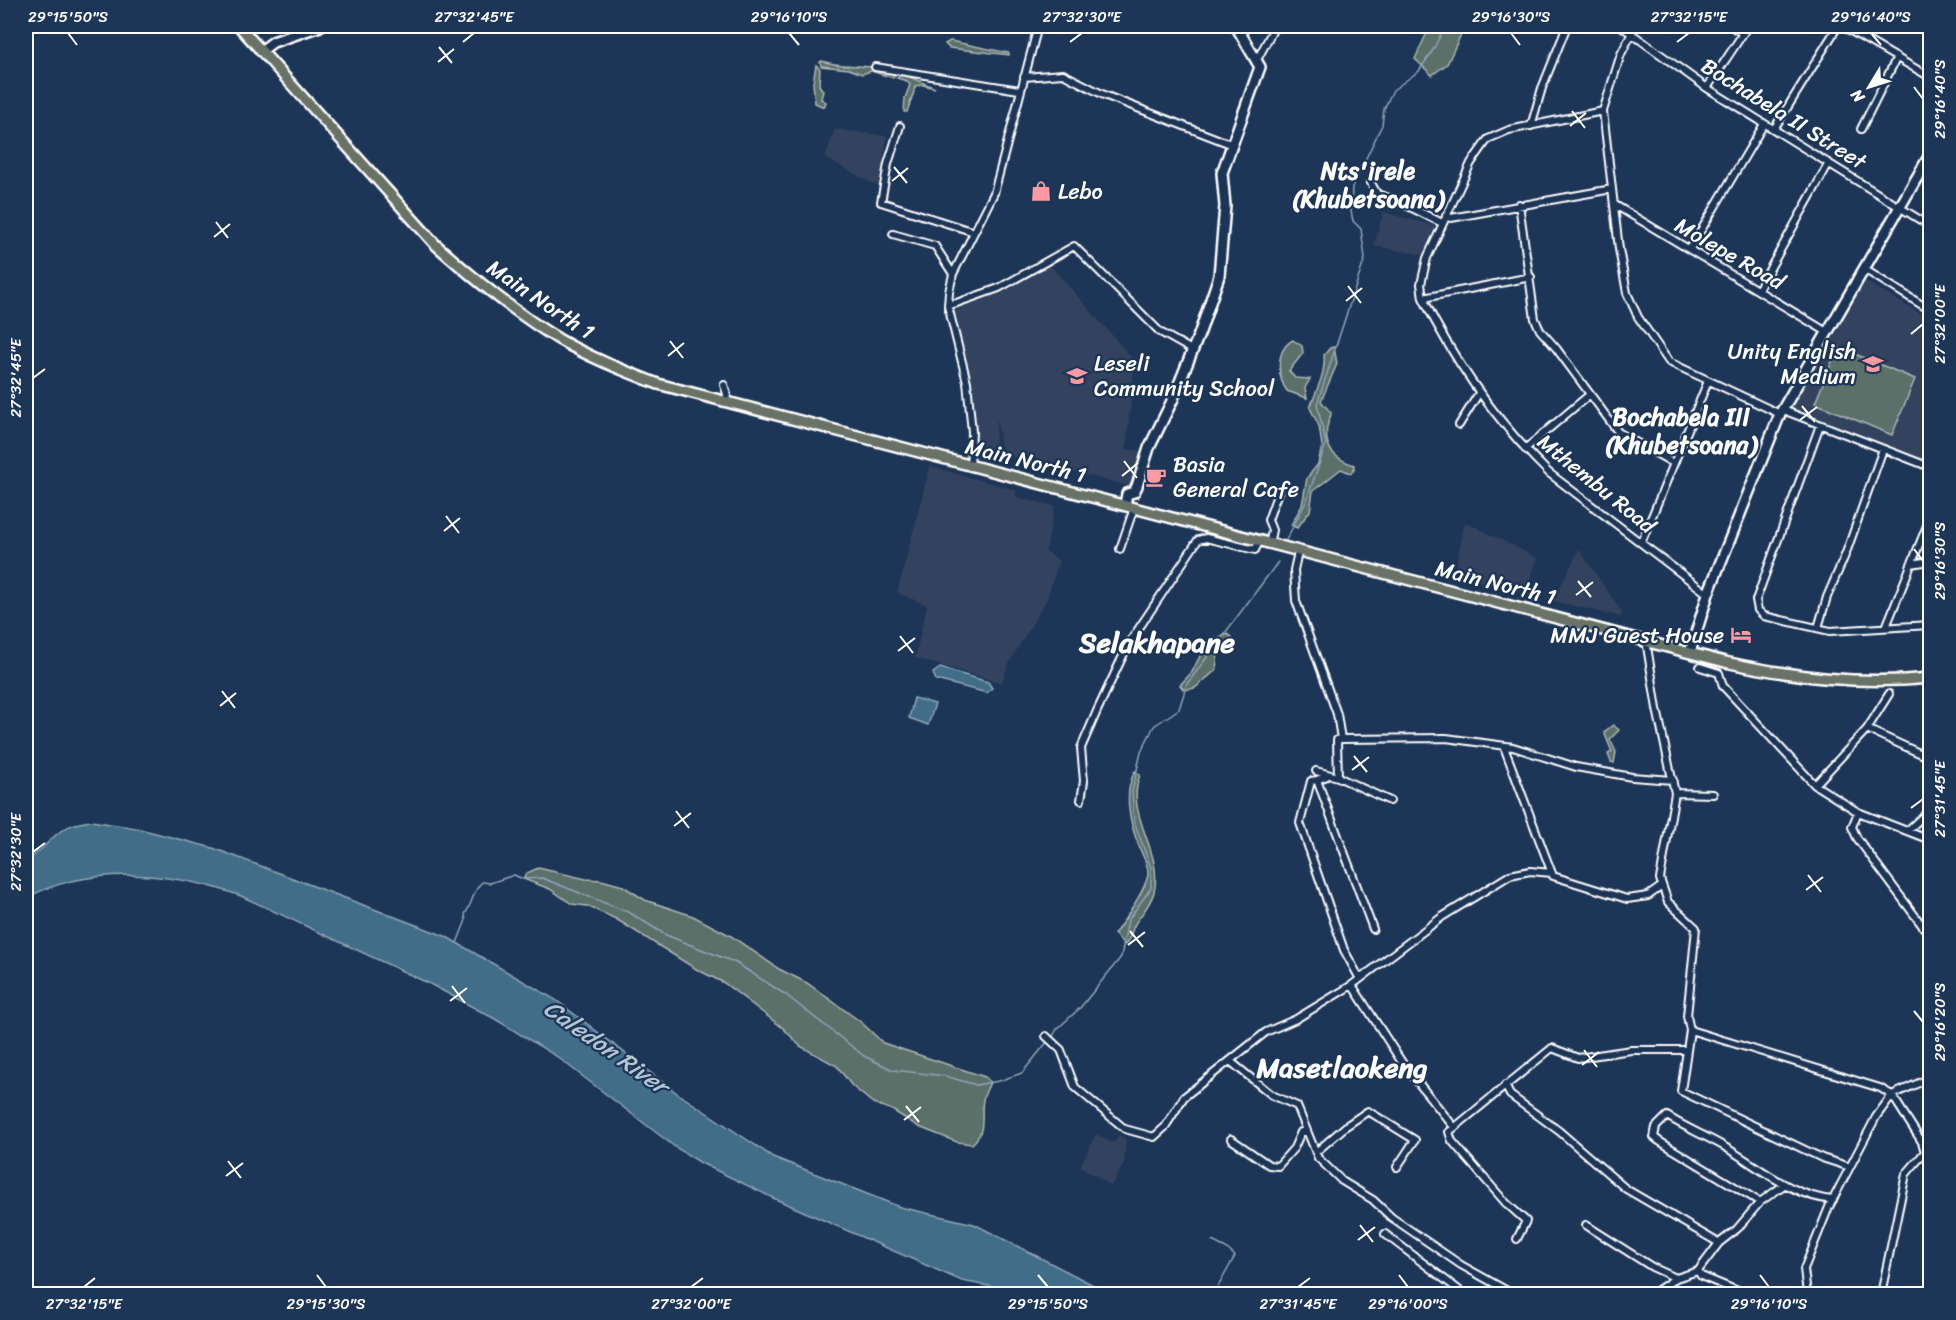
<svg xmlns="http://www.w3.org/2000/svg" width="1956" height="1320" font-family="Sriracha,sans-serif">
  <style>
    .built { fill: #32425f }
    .green { fill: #5b6f6b; stroke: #adb7b5; stroke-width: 1.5 }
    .water { fill: #426d89; stroke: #8ea7b8; stroke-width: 1.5 }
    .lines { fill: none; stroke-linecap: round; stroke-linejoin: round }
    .stream { stroke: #8ea7b8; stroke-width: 1.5 }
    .street-casing { stroke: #fff; stroke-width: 10 }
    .secondary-casing { stroke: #fff; stroke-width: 14 }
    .primary-casing { stroke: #fff; stroke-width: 14 }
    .street { stroke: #1d3557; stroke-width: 6 }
    .secondary { stroke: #1d3557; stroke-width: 9 }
    .primary { stroke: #697266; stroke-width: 9 }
    .ticks { fill: none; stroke: #fff; stroke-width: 2 }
    .labels { text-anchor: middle; stroke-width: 4.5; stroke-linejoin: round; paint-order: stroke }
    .street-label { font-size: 22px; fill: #fff; stroke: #1d3557 }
    .poi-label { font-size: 22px; fill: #fff; stroke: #1d3557; text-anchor: start }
    .neighbourhood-label { font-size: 24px; font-weight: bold; fill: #fff; stroke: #1d3557 }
    .water-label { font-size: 24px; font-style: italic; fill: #b3c5d0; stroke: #1d3557 }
    .district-label { font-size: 28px; font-weight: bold; fill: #fff; stroke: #1d3557 }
    .neatline { fill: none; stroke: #fff; stroke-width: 2 }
    .ticks-label { font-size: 15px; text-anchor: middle; fill: #fff }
  </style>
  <rect width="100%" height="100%" fill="#1d3557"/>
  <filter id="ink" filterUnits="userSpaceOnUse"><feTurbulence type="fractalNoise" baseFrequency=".0167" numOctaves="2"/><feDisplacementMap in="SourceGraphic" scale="12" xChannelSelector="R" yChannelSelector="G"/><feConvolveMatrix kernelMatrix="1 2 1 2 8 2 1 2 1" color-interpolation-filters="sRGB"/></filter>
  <g filter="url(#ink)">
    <path class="built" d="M835 129 887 136 879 185 873 184 825 158Z
      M1383 212 1435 226 1423 255 1374 246Z
      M1049 264 1135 361 1126 449 1142 451 1133 487 1006 455 1000 443 997 419 994 457 974 453 972 392 953 308 1002 290Z
      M1865 281 1930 319V462L1790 410Z
      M930 466 1016 490V497L1055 506 1046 551 1059 561 1047 599 1008 665 1002 683 915 658 927 605 897 593Z
      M1465 522 1538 558 1525 593 1454 575Z
      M1579 549 1622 612 1621 617 1553 601Z
      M1096 1134 1113 1143 1119 1135 1126 1139 1124 1164 1111 1186 1080 1166Z"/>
    <path class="green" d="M1430 26H1465L1447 64 1432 75 1415 59Z
      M950 41 1009 53V55L949 48 945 44Z
      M822 61C841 69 880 62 896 75L893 78 871 71 862 74 849 69 821 66 820 62Z
      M816 65 820 69 819 85 823 91 821 99 826 102 824 107 815 103 813 83Z
      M903 74 935 88 923 85 916 86 907 112H904L905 98 910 85 907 81 897 78Z
      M1293 340 1302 346 1303 353 1289 371 1295 378 1310 379 1305 388 1307 398 1287 391C1277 377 1275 350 1293 340Z
      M1334 347 1337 364 1321 401 1331 413C1331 419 1328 421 1327 427 1324 449 1335 459 1354 465V470L1351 473 1341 469 1313 491 1310 511 1297 528 1291 525 1302 505 1307 478 1318 464 1322 446 1319 426 1310 408C1316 390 1326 374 1324 355L1330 348Z
      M1838 347 1915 379 1892 435 1815 403Z
      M1227 634 1232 637V641L1218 653 1216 670 1195 688 1184 690 1180 685 1192 672 1205 646Z
      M1613 725 1619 730 1610 739 1616 752 1614 763 1611 762 1608 754 1612 752 1604 732Z
      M1135 771 1140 775C1124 816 1164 850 1154 892 1151 904 1142 913 1135 924 1131 931 1131 939 1125 945L1114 934C1123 923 1147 887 1148 874 1148 867 1146 862 1143 856 1132 831 1121 796 1135 771Z
      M538 868 586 879 601 880 623 886 645 900 693 916 731 936 779 969 807 983 861 1022 883 1043 985 1077 990 1082C988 1088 984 1094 983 1100 980 1117 987 1131 972 1144L957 1142 919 1127 892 1110 873 1103 852 1086 837 1066 800 1046 783 1028 724 983 696 969 616 919 587 906 572 904 550 889 523 879 527 873Z"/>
    <path class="water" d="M940 668 988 682 992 688 987 693 936 680 933 673Z
      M914 698 935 704 928 725 909 718Z
      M91 821 136 828 213 848 445 936 556 1000 677 1093 773 1157 900 1207 974 1224 1111 1294H1011L999 1288 962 1281 773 1198 701 1163 675 1147 556 1056 495 1019 430 984 241 896C174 872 89 864 26 898V861C54 843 53 825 91 821Z"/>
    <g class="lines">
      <path class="stream" d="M1286 540 1306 502 1326 444 1317 404 1365 258 1361 229 1353 221 1351 211 1352 187 1382 125 1384 109 1393 90 1419 71 1433 50 1445 26
        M457 943 466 920 465 914C473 903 472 892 482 882L490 883 514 875 523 879 542 878 630 913 666 935 736 963 786 995 864 1056 893 1070 945 1076 976 1085 999 1081 1022 1073 1048 1041
        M1052 1038 1057 1029 1080 1008 1121 957 1128 920 1151 888V868L1134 821 1132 792 1141 752 1154 726 1179 709 1187 684 1278 562
        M1212 1241 1226 1248 1235 1256 1214 1294"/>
      <g class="street-casing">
        <path id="street" d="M1621 26 1707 88 1930 226
          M1731 26 1742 33
          M1842 26 1930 77
          M1632 33 1621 54 1603 111 1619 249 1627 293 1638 317 1669 362 1780 414
          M1257 60 1275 26
          M875 67 1019 90
          M1024 77 1063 74 1104 95 1233 145
          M1707 88 1748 26
          M1603 111 1509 130 1488 139 1471 163 1427 258 1421 284 1423 298C1455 363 1498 423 1549 473L1708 594
          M900 126 888 164 881 202 974 232
          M1531 126 1542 88 1567 26
          M1774 129 1838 26
          M1861 129 1897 57
          M1371 183 1377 194 1398 201 1442 223
          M1519 204 1535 319 1540 330 1556 348 1618 432 1673 463
          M1615 205 1827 332
          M1446 215 1451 218 1612 189
          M893 234 935 246 953 274
          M1690 249 1764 124
          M1864 269 1930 310
          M1758 290 1829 163
          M1423 298 1531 277
          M948 306 999 288 1074 246 1160 332 1192 350
          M724 385 727 394 726 402
          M1783 410 1930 467
          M1459 425 1479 393
          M1820 425 1756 600 1758 610 1764 616 1830 631 1930 625
          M1525 449 1589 395
          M970 467 972 432 967 382 948 306 949 292 953 274 994 193 1038 26
          M1641 543 1708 381
          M1269 545 1272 530 1268 520 1278 492
          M1120 549 1134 508
          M1298 552 1294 570 1296 601 1337 714 1341 739 1446 738 1513 747 1576 767 1632 777 1673 780
          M1911 564 1930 561
          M1886 627 1930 518
          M1818 628 1827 597 1846 553 1883 449
          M1646 640 1657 709 1675 793 1660 879 1668 902 1696 928 1687 1016 1690 1030 1681 1091 1822 1158 1850 1167
          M1700 667 1719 673 1723 686 1815 785 1858 812 1930 840
          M1867 729 1930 758
          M1504 747 1553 876 1627 899 1648 896 1662 886
          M1316 771 1338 777 1390 801
          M1327 776 1317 780 1373 929
          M1338 777 1337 740 1341 739
          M1317 780 1311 781 1300 823 1344 950 1360 979
          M1815 785 1867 729 1889 694
          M1675 793 1713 794
          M1081 800 1084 781 1081 748 1097 711 1129 643 1198 540 1206 538 1255 550 1259 542
          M1858 812 1852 827 1857 838 1930 936
          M1907 831 1930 810
          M1352 985 1403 1064 1454 1127
          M1690 1030 1880 1088 1892 1095 1922 1142 1925 1152 1906 1174 1881 1294
          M1046 1036 1061 1050 1075 1087 1125 1129 1154 1137 1165 1127 1184 1097 1266 1032 1296 1019 1352 985 1442 917 1510 875 1530 871 1552 873
          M1230 1061 1272 1095 1297 1106 1318 1158 1342 1181 1373 1200 1391 1217 1461 1265 1513 1294
          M1505 1085 1510 1095 1559 1131 1626 1189 1719 1243
          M1231 1139 1269 1165 1278 1166 1294 1148 1301 1132H1306
          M1316 1152 1346 1126 1368 1111 1415 1140 1397 1167
          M1760 1202 1659 1141 1654 1137 1656 1127 1667 1116C1686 1128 1706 1136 1725 1147 1761 1168 1791 1196 1833 1200
          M1586 1225 1652 1267 1676 1278
          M1385 1234 1464 1294
          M1517 1239 1526 1221 1505 1202 1452 1141 1449 1132 1552 1048 1578 1058 1631 1050H1685
          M1698 1271 1701 1276 1745 1294
          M1652 1294 1676 1278 1698 1271 1719 1243 1737 1229 1760 1202 1784 1185
          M1807 1294 1804 1269 1829 1207 1876 1117 1892 1095 1930 1078
          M1927 1294 1930 1291"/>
      </g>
      <g class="secondary-casing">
        <path id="secondary" d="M261 51 273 42 320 26
          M1125 505 1127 494 1134 492 1137 486 1149 448 1173 399 1200 332 1219 276 1225 206 1222 173 1260 67 1236 26
          M1690 652 1708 594 1780 414 1930 155"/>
      </g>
      <g class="primary-casing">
        <path id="primary" d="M239 26 435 244C474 279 515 313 560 340 591 358 625 371 658 384L1725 662C1794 677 1860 685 1930 678"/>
      </g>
      <use href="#street" class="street"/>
      <use href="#secondary" class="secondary"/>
      <use href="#primary" class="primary"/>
    </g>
  </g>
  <path class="ticks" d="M68 33 77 45M789 33 799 45M1511 33 1520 45M1871 33 1881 45M463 42 474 33M1070 42 1082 33M1677 42 1689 33M439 47 452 63M438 62 454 49M1914 87 1923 99M1572 111 1585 128M1570 126 1586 113M894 167 907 183M892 181 908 168M216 222 228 238M214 237 230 224M1348 286 1361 303M1346 301 1362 288M1911 334 1923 324M670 341 683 358M668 356 684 343M33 378 45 369M1802 406 1815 422M1800 420 1817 407M1124 461 1137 478M1122 476 1138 463M446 516 459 533M444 531 460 518M1914 549 1923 561M1578 581 1591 597M1576 595 1593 582M900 636 913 653M898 651 915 638M222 691 235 708M220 706 236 693M1354 756 1367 772M1352 770 1369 757M1911 808 1923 799M676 811 689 828M674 826 691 813M33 852 45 843M1808 875 1821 892M1806 890 1823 877M1130 931 1143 947M1128 945 1145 932M452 986 465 1003M450 1001 467 988M1914 1011 1923 1022M1584 1050 1597 1067M1582 1065 1599 1052M906 1106 919 1122M904 1120 921 1107M228 1161 241 1178M226 1176 243 1163M1360 1225 1373 1242M1358 1240 1375 1227M317 1275 326 1287M1038 1275 1048 1287M1399 1275 1408 1287M1760 1275 1769 1287M84 1287 95 1278M691 1287 703 1278M1298 1287 1310 1278"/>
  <defs>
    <g id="shop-bare" transform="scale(1.62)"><path d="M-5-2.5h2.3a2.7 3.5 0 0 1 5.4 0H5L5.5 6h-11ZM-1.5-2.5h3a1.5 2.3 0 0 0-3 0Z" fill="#ff9aa2" stroke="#1d3557" stroke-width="2.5" paint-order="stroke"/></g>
    <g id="school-bare" transform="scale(1.62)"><path d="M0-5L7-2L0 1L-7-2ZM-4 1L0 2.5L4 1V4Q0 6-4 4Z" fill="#ff9aa2" stroke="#1d3557" stroke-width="2.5" paint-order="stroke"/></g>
    <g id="cafe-bare" transform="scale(1.62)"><path d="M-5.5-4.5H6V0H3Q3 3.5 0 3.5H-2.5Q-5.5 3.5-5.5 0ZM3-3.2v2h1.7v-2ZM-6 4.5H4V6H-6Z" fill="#ff9aa2" stroke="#1d3557" stroke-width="2.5" paint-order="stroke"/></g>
    <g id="hotel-bare" transform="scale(1.62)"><path d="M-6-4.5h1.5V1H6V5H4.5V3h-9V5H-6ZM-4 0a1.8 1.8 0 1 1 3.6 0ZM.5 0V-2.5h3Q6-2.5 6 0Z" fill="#ff9aa2" stroke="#1d3557" stroke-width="2.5" paint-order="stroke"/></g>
  </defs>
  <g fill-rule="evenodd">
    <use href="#shop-bare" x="1041" y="191"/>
    <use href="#school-bare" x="1873" y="364"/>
    <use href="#school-bare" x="1077" y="376"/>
    <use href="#cafe-bare" x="1156" y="477"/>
    <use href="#hotel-bare" x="1741" y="635"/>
  </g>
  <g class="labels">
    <g class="street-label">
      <text transform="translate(1784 113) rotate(32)" y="8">Bochabela II Street</text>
      <text transform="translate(1730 253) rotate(30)" y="8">Molepe Road</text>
      <text transform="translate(541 299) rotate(34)" y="8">Main North 1</text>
      <text transform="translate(1026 460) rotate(14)" y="8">Main North 1</text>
      <text transform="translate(1597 483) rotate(39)" y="8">Mthembu Road</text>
      <text transform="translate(1496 582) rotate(14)" y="8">Main North 1</text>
    </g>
    <g class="poi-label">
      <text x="1058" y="199">Lebo</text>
      <text x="1856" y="359" text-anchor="end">Unity English<tspan x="1856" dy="25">Medium</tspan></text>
      <text x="1094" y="371">Leseli<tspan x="1094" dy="25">Community School</tspan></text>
      <text x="1173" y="472">Basia<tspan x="1173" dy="25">General Cafe</tspan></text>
      <text x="1724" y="643" text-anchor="end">MMJ Guest House</text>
    </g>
    <g class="neighbourhood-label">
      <text x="1368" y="179">Nts'irele<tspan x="1368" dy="28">(Khubetsoana)</tspan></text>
      <text x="1681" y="425">Bochabela III<tspan x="1681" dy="28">(Khubetsoana)</tspan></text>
    </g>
    <g class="water-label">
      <text transform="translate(606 1047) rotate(35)" y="8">Caledon River</text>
    </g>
    <g class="district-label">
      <text x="1157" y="652">Selakhapane</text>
      <text x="1342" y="1077">Masetlaokeng</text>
    </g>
  </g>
  <rect width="1956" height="1320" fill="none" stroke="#1d3557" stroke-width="66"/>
  <g transform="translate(1869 87) rotate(232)" stroke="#1d3557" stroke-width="4.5" paint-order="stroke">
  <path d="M0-4.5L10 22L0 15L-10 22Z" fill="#ffffff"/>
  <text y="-9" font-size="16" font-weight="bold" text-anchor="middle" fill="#ffffff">N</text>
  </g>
  <rect x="33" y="33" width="1890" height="1254" class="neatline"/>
  <g class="ticks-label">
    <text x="68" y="22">29°15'50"S</text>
    <text x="474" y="22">27°32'45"E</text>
    <text x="789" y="22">29°16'10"S</text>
    <text x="1082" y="22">27°32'30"E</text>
    <text x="1511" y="22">29°16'30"S</text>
    <text x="1689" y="22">27°32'15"E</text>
    <text x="1871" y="22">29°16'40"S</text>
    <text transform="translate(1940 99) rotate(-90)" y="5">29°16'40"S</text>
    <text transform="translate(1940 324) rotate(-90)" y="5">27°32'00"E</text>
    <text transform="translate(16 378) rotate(-90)" y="5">27°32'45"E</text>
    <text transform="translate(1940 561) rotate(-90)" y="5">29°16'30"S</text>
    <text transform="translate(1940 799) rotate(-90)" y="5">27°31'45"E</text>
    <text transform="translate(16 852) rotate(-90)" y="5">27°32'30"E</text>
    <text transform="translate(1940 1022) rotate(-90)" y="5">29°16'20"S</text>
    <text x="84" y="1309">27°32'15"E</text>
    <text x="326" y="1309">29°15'30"S</text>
    <text x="691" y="1309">27°32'00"E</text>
    <text x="1048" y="1309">29°15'50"S</text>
    <text x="1298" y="1309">27°31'45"E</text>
    <text x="1408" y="1309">29°16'00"S</text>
    <text x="1769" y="1309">29°16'10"S</text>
  </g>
</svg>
